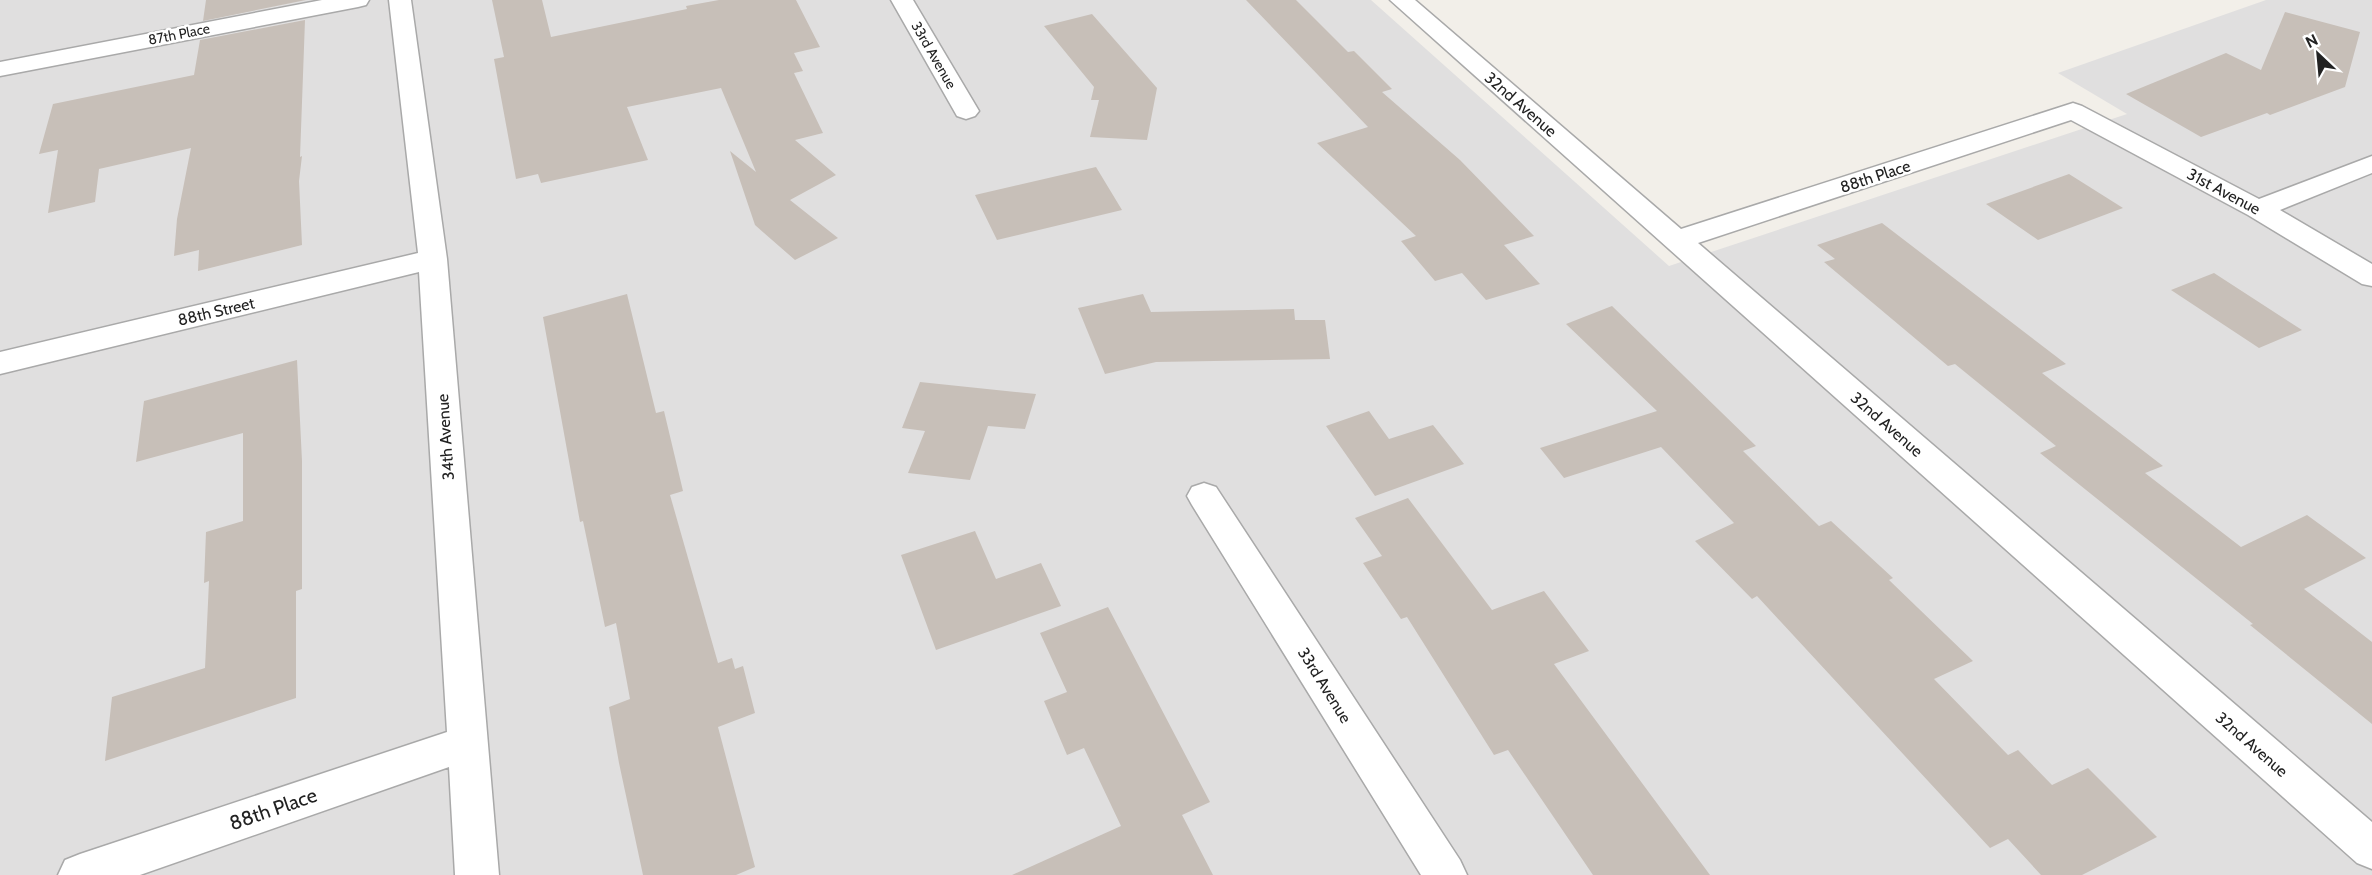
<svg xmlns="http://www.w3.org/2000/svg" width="2372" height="875" font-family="Cabin,sans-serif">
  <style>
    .residential { fill: #e0dfdf }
    .building { fill: #c7bfb8 }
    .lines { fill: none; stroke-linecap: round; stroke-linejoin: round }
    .minor-casing { stroke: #a9a9a9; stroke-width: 3 }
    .minor { fill: #fff; fill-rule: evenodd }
    .labels { text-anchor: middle; stroke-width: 5; stroke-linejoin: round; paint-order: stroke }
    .far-street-label { font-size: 14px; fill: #222; stroke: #fff }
    .street-label { font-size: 16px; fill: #222; stroke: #fff }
    .near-street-label { font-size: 20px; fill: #222; stroke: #fff }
  </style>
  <rect width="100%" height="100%" fill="#f2efe9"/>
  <path class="residential" d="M0 0H1371L1669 266 2127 114 2058 73 2266 0H2372V875H0Z"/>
  <path class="building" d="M206 0H306L203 21Z
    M492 0H542L551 37 687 9 686 6 719 0H796L820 47 794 53 803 71 794 73 823 133 795 140 836 175 790 200 838 238 795 260 755 225 730 151 756 172 721 88 627 107 648 160 541 183 538 174 516 179 494 59 504 57Z
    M1246 0H1296L1348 52 1354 51 1392 89 1382 92 1460 160 1534 236 1504 245 1540 284 1486 300 1462 273 1435 281 1401 241 1416 236 1317 143 1368 127Z
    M2285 12 2360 32 2345 87 2270 115 2267 113 2201 137 2126 94 2226 53 2261 70Z
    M1092 14 1157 88 1147 140 1090 137 1099 100H1091L1094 87 1044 26Z
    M305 20 300 157 302 156 299 181 302 245 198 271 199 250 174 256 177 219 191 148 99 169 95 202 48 213 58 150 39 154 53 104 194 75 200 40Z
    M1096 167 1122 210 997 240 975 195Z
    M2069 174 2123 208 2038 240 1986 204Z
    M1882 223 2066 364 2042 373 2163 466 2145 473 2241 547 2307 515 2366 558 2304 589 2372 642V724L2250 625 2253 624 2040 453 2056 446 1955 364 1948 366 1824 262 1835 259 1817 245Z
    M2214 273 2302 330 2259 348 2171 290Z
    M627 294 656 413 664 411 683 491 670 495 718 663 732 658 735 669 743 666 755 713 718 727 755 867 736 875H643L619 763 609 707 630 699 616 623 605 627 583 521 580 522 543 317Z
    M1143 294 1151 312 1294 309 1295 320H1325L1330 359 1156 362 1105 374 1078 308Z
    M1612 306 1756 446 1743 451 1819 526 1831 521 1893 578 1889 580 1973 661 1934 679 2008 755 2018 750 2052 785 2088 768 2157 837 2082 875H2041L2008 839 1990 848 1757 596 1752 599 1695 541 1734 523 1661 447 1564 478 1540 448 1657 411 1566 324Z
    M297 360 302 461V589L296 591V698L105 761 112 697 205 668 209 581 204 583 206 532 243 521V433L136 462 144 401Z
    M920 382 1036 394 1025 429 988 426 970 480 908 473 925 431 902 428Z
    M1369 411 1389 439 1433 425 1464 464 1375 496 1326 426Z
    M1408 498 1492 610 1544 591 1589 651 1554 664 1710 875H1593L1508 750 1494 755 1407 617 1401 619 1363 563 1382 556 1355 518Z
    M975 531 996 579 1041 563 1061 606 936 650 901 555Z
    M1108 607 1210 802 1182 815 1213 875H1012L1121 826 1084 748 1067 755 1044 701 1067 692 1040 633Z"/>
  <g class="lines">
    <g class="minor-casing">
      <path id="minor" d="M322 0H369L366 5 358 7 0 76V62Z
        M389 0H411L447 259 499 875H455L449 767 140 875H58L65 860 80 854 447 732 419 272 0 374V352L418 253Z
        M891 0H913L979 111 975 116 966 119 957 116Z
        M1390 0H1415L1681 229 2073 103 2082 106 2259 199 2372 156V173L2280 210 2372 264V286L2362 284 2248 215 2071 120 1698 243 2372 822V869L2357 863Z
        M1204 483 1216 487 1460 860 1467 875H1421L1192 505 1187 496 1192 487Z"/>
    </g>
    <use href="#minor" class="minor"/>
  </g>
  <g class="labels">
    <g class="far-street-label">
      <text transform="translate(179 34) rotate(-11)" y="5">87th Place</text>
      <text transform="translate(934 55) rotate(60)" y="5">33rd Avenue</text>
    </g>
    <g class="street-label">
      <text transform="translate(1521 104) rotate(41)" y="6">32nd Avenue</text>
      <text transform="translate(1875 176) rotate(-18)" y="6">88th Place</text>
      <text transform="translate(2224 191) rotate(28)" y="6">31st Avenue</text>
      <text transform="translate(216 311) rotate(-13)" y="6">88th Street</text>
      <text transform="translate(1887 424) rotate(41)" y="6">32nd Avenue</text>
      <text transform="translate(445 437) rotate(-94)" y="6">34th Avenue</text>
      <text transform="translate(1325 685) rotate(58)" y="6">33rd Avenue</text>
      <text transform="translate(2252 744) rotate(41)" y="6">32nd Avenue</text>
    </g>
    <g class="near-street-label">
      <text transform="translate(273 809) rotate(-19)" y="7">88th Place</text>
    </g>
  </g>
  <g transform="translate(2318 54) rotate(334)" stroke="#ffffff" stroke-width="4.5" paint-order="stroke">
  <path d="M0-4.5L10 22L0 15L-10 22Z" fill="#222222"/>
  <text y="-9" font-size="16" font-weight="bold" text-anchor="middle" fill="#222222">N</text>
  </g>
</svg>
